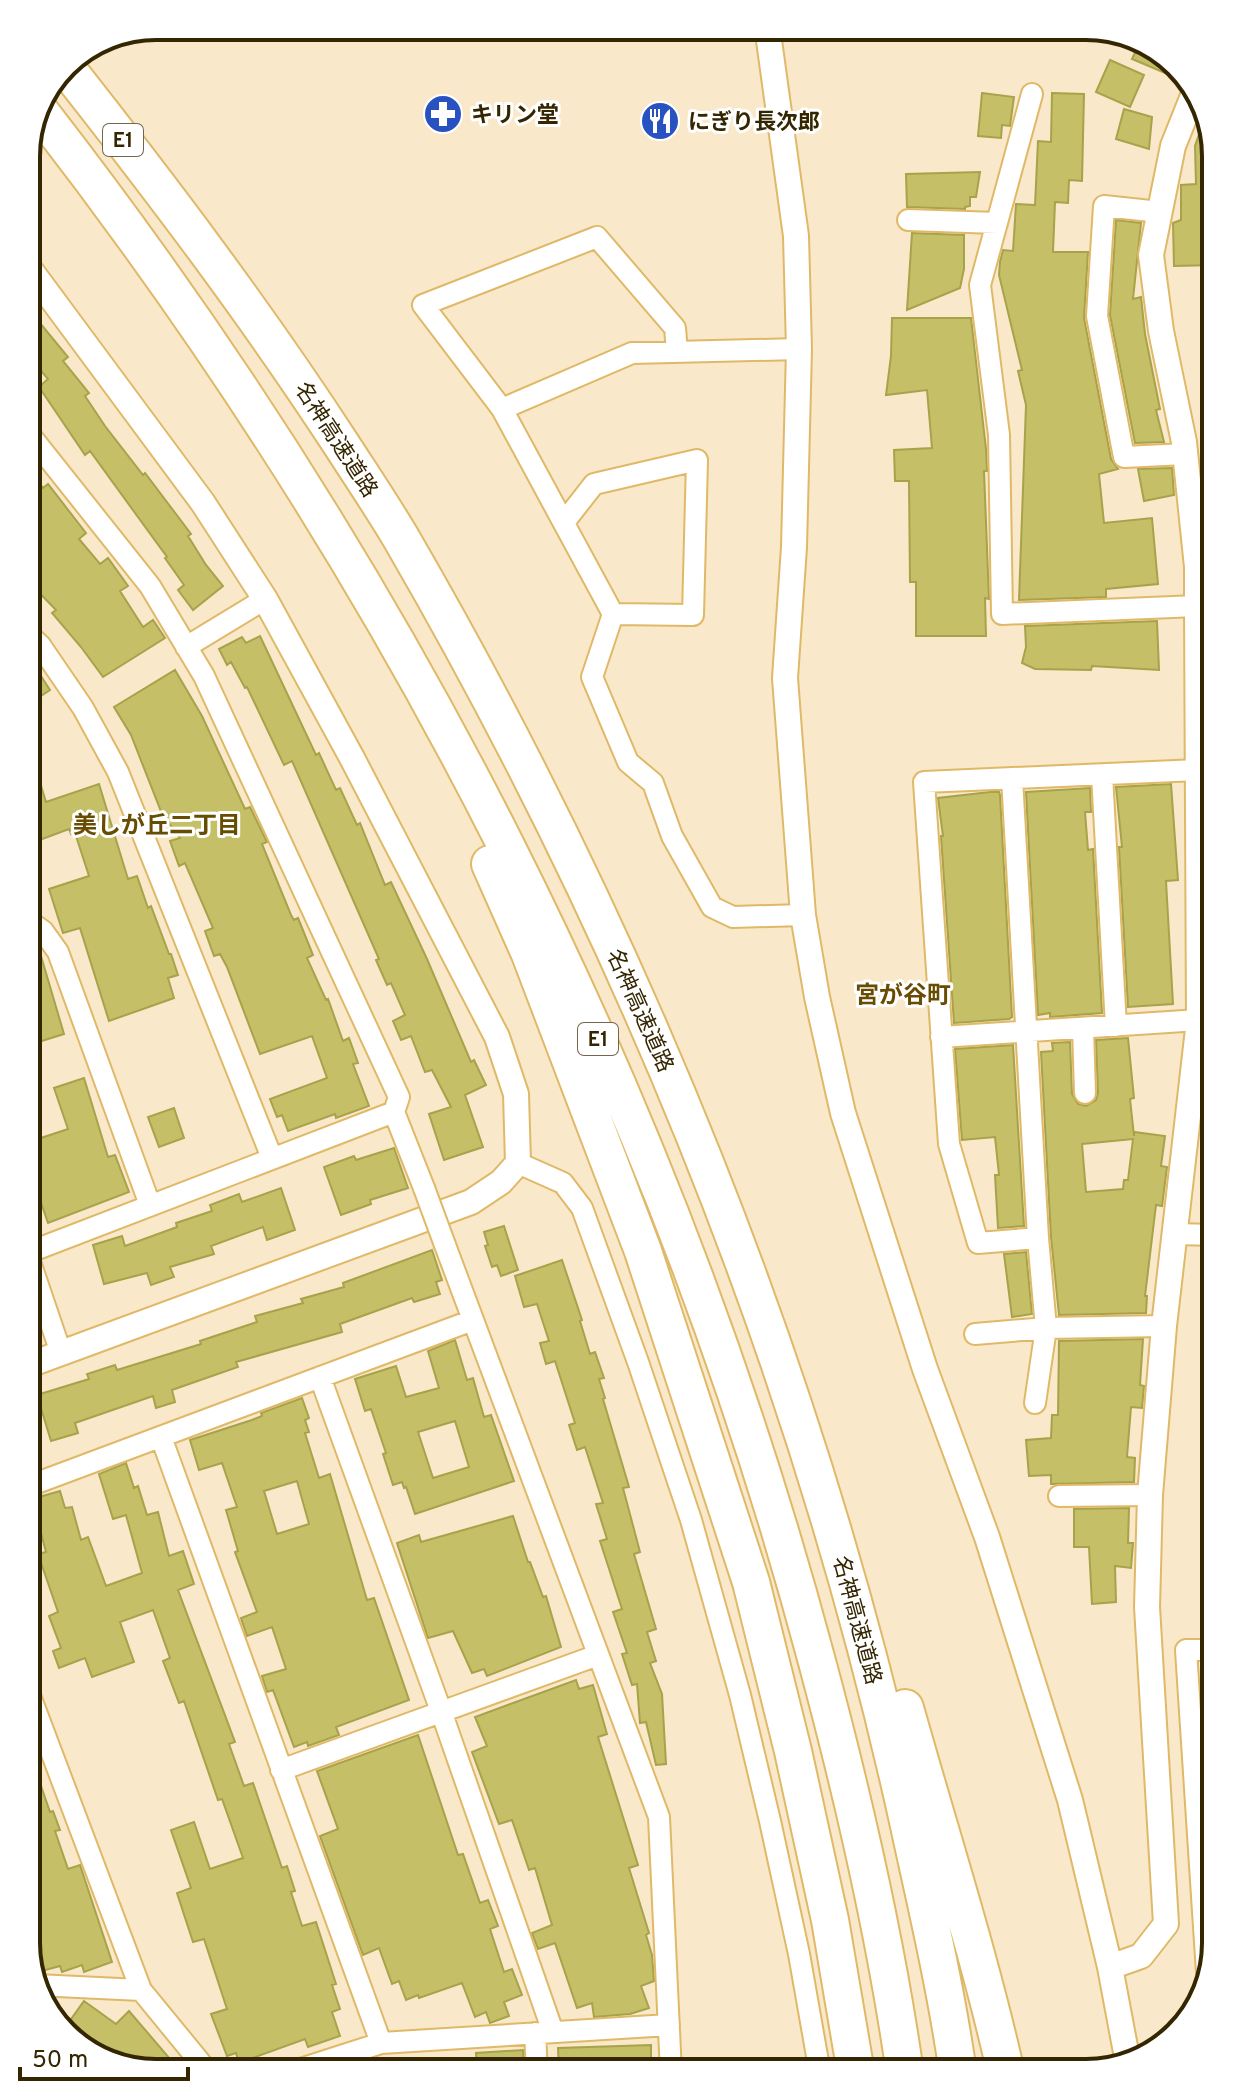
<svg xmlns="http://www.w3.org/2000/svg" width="1242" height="2099" font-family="Overpass,'Noto Sans JP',sans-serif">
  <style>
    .building { fill: #c5bf67; stroke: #a8a24a; stroke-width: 2; fill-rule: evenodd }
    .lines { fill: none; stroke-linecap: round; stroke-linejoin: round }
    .minor-casing { stroke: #dfb967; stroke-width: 24 }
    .tertiary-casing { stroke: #dfb967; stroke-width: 28 }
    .motorway-casing { stroke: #dfb967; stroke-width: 40 }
    .minor { stroke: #fff; stroke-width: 20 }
    .tertiary { stroke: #fff; stroke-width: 24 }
    .motorway { stroke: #fff; stroke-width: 36 }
    .minor-bridge-casing { stroke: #dfb967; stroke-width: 24; stroke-linecap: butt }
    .minor-bridge { stroke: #fff; stroke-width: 20 }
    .labels { text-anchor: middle; stroke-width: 6; stroke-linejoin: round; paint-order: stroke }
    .shield { fill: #fff; stroke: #72674e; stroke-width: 2 }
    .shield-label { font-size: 20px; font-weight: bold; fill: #352602 }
    .poi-label { font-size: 22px; font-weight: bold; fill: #352602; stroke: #fff; text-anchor: start }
    .street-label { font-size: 22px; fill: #352602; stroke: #fff }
    .neighbourhood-label { font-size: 24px; font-weight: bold; fill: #674c02; stroke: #fff }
    .rim { fill: none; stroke: #352602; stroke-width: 4 }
  </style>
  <rect width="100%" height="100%" fill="#f9e9ca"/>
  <path class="building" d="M1140 42 1159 48 1186 79 1184 81 1132 59Z
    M1110 60 1144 75 1130 107 1096 92Z
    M982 93 1014 97 1010 126 1002 125 1001 138 978 136Z
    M1052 93 1084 94 1082 181 1069 180 1068 203 1055 202 1053 252H1088L1084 318 1111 459 1118 469 1099 474 1104 523 1152 518 1158 584 1106 589V597L1019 600 1026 405 1018 371 1022 370 999 275 1000 262 1003 250 1013 251 1016 204 1035 205 1038 141 1051 142Z
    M1124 109 1152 117 1149 149 1116 139Z
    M1206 114 1216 156V265L1174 266 1173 223 1181 220V185L1196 184 1195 146Z
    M980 172 976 197H970V206L965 207V209L907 207 906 174Z
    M1116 220 1141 223 1133 299 1141 297 1145 334 1160 409 1156 410 1164 442 1135 443 1110 315Z
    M912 233 964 235V269L960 288 907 310Z
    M26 306 68 357 63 361 89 393 85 396 105 426 143 475 145 473 173 510 191 534 188 536 206 565 223 586 193 610 178 590 184 585 165 558 167 557 90 451 85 455 39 387 48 379 26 353Z
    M892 318H971L986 449 987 471H984L989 599 985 598 986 636H916V582H910L909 481H895L894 450 932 448 927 390 886 395 891 356Z
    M26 467 43 488 48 484 86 533 79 539 100 564 108 558 128 586 120 591 143 627 153 620 165 638 103 677 81 647 52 613 56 610 26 579Z
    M1172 468 1174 495 1144 501 1138 469Z
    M1157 621 1159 670 1092 666 1091 670 1035 669 1022 663 1026 647 1025 626Z
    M260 636 316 755 319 753 336 790 340 788 357 825 360 823 385 885 391 882 427 959 471 1062 474 1060 486 1085 465 1095 483 1147 444 1160 429 1114 451 1107 432 1070 425 1072 411 1036 401 1040 393 1021 405 1015 391 983 387 985 376 960 379 959 292 761 284 765 247 687 245 688 231 662 227 665 219 649 242 637 246 643Z
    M26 653 50 690 26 706Z
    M175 670 202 716 245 809 250 807 267 842 262 844 291 915 294 920 298 918 313 955 307 958 326 1000 328 999 343 1041 349 1038 358 1063 353 1064 369 1106 336 1118 335 1114 288 1131 282 1115 277 1117 270 1099 327 1078 312 1036 260 1054 227 967 220 954 214 956 205 931 213 928 185 863 179 866 170 841 180 838 162 814 131 735 114 707Z
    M26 750H30L46 802 99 784 128 879 137 876 148 908 151 906 169 954H171L178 975 168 978 174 998 109 1021 80 928 63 933 49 889 89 876 75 833 71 834 69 829 26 845Z
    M1171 784 1178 880 1166 881 1173 1004 1128 1007 1119 847H1122L1116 787Z
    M1090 788 1091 812H1085L1088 850 1093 849 1102 1013 1050 1017V1013L1038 1015 1026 792Z
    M990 792H999L1000 795 1012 1017 1009 1019 954 1023 941 836H943L938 798Z
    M41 956 64 1034 26 1046V961Z
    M1128 1038 1134 1098 1130 1099 1134 1136V1132L1165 1136 1161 1166 1167 1167 1162 1206 1156 1205 1145 1296H1147L1146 1313 1059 1315 1051 1237 1041 1052 1053 1051 1052 1043 1070 1042 1072 1094 1078 1104 1086 1106 1096 1100 1098 1093 1096 1040ZM1133 1139 1128 1180H1124L1123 1189 1086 1192 1082 1144Z
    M1013 1045 1024 1226 998 1228 995 1175H999L995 1137 962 1140 955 1049Z
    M84 1078 108 1157 115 1155 129 1192 48 1223 35 1185 37 1184 26 1143 68 1129 54 1088Z
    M174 1108 184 1138 159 1147 148 1117Z
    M394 1148 408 1188 370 1200 371 1204 341 1215 324 1167 354 1156 356 1160Z
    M281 1188 295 1230 267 1240 263 1227 211 1246 214 1254 170 1267 174 1277 151 1285 147 1273 104 1284 93 1245 122 1236 125 1246 177 1227 176 1223 212 1211 210 1205 239 1194 242 1202Z
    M504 1226 518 1270 501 1276 497 1265 492 1267 485 1246 488 1245 484 1232Z
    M432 1250 442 1280 436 1282 440 1294 414 1302 412 1298 340 1324 342 1332 236 1362 238 1367 172 1390 175 1402 156 1408 153 1396 75 1423 78 1433 51 1441 37 1395 89 1379 87 1374 115 1365 117 1370 201 1344 200 1341 257 1322 255 1316 303 1303 301 1299 344 1287 343 1283Z
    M1026 1252 1032 1314 1012 1317 1004 1254Z
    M562 1260 582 1320 580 1321 590 1354 595 1352 604 1378 599 1379 605 1398 603 1399 629 1487 623 1488 640 1552 634 1554 656 1629 647 1632 656 1661 650 1663 662 1694 666 1764 656 1765 646 1722 640 1723 637 1684 632 1685 622 1654 627 1653 613 1612 622 1609 600 1541 607 1539 596 1504 603 1503 585 1447 577 1450 569 1425 575 1423 555 1361 546 1364 540 1343 549 1341 537 1304 524 1307 515 1276Z
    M1143 1339 1140 1385 1144 1386 1142 1408 1131 1407 1127 1457 1135 1458 1134 1482 1051 1484V1475L1029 1476 1026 1440 1051 1438 1052 1415H1058L1059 1341Z
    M455 1340 467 1380 473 1378 484 1417 491 1415 514 1481 415 1514 406 1487 404 1488 402 1482 393 1485 383 1454 386 1453 371 1409 365 1411 355 1379 396 1366 406 1397 439 1388 428 1351ZM455 1421 469 1467 433 1478 418 1432Z
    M302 1398 309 1418 305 1420 309 1432 305 1433 319 1478 330 1474 367 1600 374 1598 409 1700 336 1727 339 1735 308 1746 307 1742 294 1747 273 1690 267 1692 262 1676 286 1669 272 1627 247 1636 241 1618 257 1612 235 1552 238 1551 226 1510 237 1507 222 1463 199 1470 190 1440 252 1420 262 1416 261 1413ZM297 1481 309 1524 277 1534 264 1491Z
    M126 1463 134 1488 138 1486 147 1515 158 1512 169 1556 183 1551 194 1584 178 1590 235 1742 229 1744 244 1786 253 1783 282 1868 287 1866 295 1891 291 1892 302 1926 316 1922 336 1984 332 1985 340 2009 332 2012 340 2036 308 2047 305 2039 239 2063 236 2053 227 2056 211 2014 227 2009 204 1939 193 1942 177 1893 191 1888 171 1830 194 1822 210 1869 243 1858 222 1799 218 1800 184 1701 179 1703 163 1661 170 1658 153 1610 120 1622 134 1662 92 1677 85 1658 59 1668 53 1651 61 1648 49 1616 58 1612 38 1554 46 1552 32 1499 60 1491 65 1508 72 1507 81 1540 88 1537 106 1586 142 1573 126 1515 113 1519 99 1474Z
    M1129 1508 1128 1543H1133L1131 1568 1115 1566 1116 1602 1092 1604 1089 1547H1074V1509Z
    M513 1516 528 1562H530L543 1597 546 1596 561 1647 487 1676 484 1669 472 1673 453 1631 428 1638 397 1543 419 1535 421 1542Z
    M576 1680 579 1689 593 1685 607 1734 598 1737 638 1865 629 1868 649 1933 646 1935 652 1955 654 1981 641 1986 649 2008 630 2014 594 2017 592 2003 577 2008 555 1943 538 1949 532 1933 552 1925 535 1868 529 1870 512 1820 499 1824 472 1752 487 1746 475 1717Z
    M418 1735 458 1855 463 1854 480 1903 488 1900 498 1926 490 1929 504 1972 512 1969 522 1995 504 2002 509 2016 490 2023 486 2012 475 2017 462 1983 419 1998 418 1995 406 2000 399 1981 392 1984 379 1948 363 1955 320 1836 338 1829 317 1771Z
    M26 1751H29L50 1812 53 1811 60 1830 55 1831 68 1869 80 1865 112 1962 84 1972 82 1965 62 1972 60 1966 38 1972 32 1955 29 1956 26 1943Z
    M84 2001 116 2024 129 2011 182 2073H148L115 2061 95 2043 88 2052 83 2051 64 2029Z
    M651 2045V2073L559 2071 558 2048Z
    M523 2050 524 2073H477L476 2053Z"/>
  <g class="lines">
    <g class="minor-casing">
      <path id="minor" d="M1032 94 980 285 999 435 1002 614 1197 606
        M1160 212 1104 206 1097 316 1124 457 1185 454
        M908 220 997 223
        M677 352 675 328 597 237 423 305 502 409 613 614 592 677 628 762 653 783 672 836 712 907 733 917 803 915
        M502 409 632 353 799 349
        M26 430 150 586 204 676 399 1097 394 1112 424 1188
        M565 521 594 484 697 460 693 615 613 614
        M1197 567 1216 561
        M26 632 40 645 83 708 118 772 272 1158
        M186 647 265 599
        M1102 775 1116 1026
        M1012 778 1038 1238 1046 1328 1035 1403
        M1198 865H1216
        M26 919 43 931 58 952 150 1205
        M1083 1028 1085 1093
        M941 1037 1199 1020
        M518 1163 563 1183 582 1208 638 1362 691 1520 740 1695 770 1821 799 1954 820 2073
        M1175 1234 1216 1235
        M1038 1238 978 1243 949 1144 924 782 1198 770
        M445 1245 659 1817 671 2073
        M26 1250 61 1353
        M27 1253 394 1112
        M975 1334 1046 1328 1164 1326
        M320 1377 441 1711 553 2032
        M161 1437 381 2043
        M26 1487 473 1320
        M1059 1496 1150 1495
        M26 1685 141 1990 209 2073
        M281 1770 598 1655
        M1207 1973 1186 1650H1216
        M36 1985 141 1990
        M535 2033 537 2073
        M288 2073 381 2043 669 2025"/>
    </g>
    <g class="tertiary-casing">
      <path id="tertiary" d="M767 26 796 236 799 349 794 547 785 678 803 915 817 997 843 1113 925 1369 987 1537 1070 1800 1110 1967 1128 2063
        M26 1366 471 1202 501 1182 518 1163 516 1094 497 1037 352 758 265 599 203 503 26 264
        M1110 1967 1141 1956 1166 1924 1147 1607 1150 1495 1164 1326 1199 1020 1197 606V567L1184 442 1161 331 1151 255 1173 146 1195 91"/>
    </g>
    <g class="motorway-casing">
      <path id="motorway" d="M64 65C161 188 255 312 341 444 361 475 382 506 401 538 633 938 808 1369 908 1821 926 1904 946 1988 958 2073
        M42 114C400 575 665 1093 816 1658 853 1795 885 1933 905 2073
        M490 864 530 954 643 1251 751 1582 793 1751 830 1920 856 2073
        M905 1708C939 1830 978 1949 1006 2073"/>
    </g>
    <use href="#minor" class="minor"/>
    <use href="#tertiary" class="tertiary"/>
    <use href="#motorway" class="motorway"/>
    <g class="minor-bridge-casing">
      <path id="minor-bridge" d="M424 1188 445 1245"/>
    </g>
    <use href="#minor-bridge" class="minor-bridge"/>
  </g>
  <defs>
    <g id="pharmacy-disc" transform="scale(2)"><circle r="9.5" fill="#2952c1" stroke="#fff"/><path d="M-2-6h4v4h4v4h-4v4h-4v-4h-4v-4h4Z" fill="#fff"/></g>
    <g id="restaurant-disc" transform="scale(2)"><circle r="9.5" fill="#2952c1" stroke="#fff"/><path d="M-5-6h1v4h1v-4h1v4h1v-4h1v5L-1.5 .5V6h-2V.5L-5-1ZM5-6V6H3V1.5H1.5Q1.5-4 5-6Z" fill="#fff"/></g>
  </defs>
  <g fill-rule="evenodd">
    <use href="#pharmacy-disc" x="443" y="114"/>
    <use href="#restaurant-disc" x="660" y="121"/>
  </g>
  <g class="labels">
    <g class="shield">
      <rect x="103" y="124" width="40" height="32" rx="6"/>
      <rect x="578" y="1023" width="40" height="32" rx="6"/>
    </g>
    <g class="shield-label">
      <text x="123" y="147">E1</text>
      <text x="598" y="1046">E1</text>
    </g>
    <g class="poi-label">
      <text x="471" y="122">キリン堂</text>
      <text x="688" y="129">にぎり長次郎</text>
    </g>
    <g class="street-label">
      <text transform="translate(337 439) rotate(57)" y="8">名神高速道路</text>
      <text transform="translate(641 1010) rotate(66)" y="8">名神高速道路</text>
      <text transform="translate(858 1620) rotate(75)" y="8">名神高速道路</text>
    </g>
    <g class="neighbourhood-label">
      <text x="157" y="833">美しが丘二丁目</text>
      <text x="903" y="1003">宮が谷町</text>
    </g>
  </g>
  <path d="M0 0H1242V2099H0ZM156 40H1086A116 116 0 0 1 1202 156V1943A116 116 0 0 1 1086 2059H156A116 116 0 0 1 40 1943V156A116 116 0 0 1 156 40Z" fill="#fff" fill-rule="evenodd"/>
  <path class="rim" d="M156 40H1086A116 116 0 0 1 1202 156V1943A116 116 0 0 1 1086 2059H156A116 116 0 0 1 40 1943V156A116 116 0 0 1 156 40Z"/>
  <path d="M20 2067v12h168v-12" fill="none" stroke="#352602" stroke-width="4"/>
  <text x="32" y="2067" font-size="24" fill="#352602" stroke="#ffffff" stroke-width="6" paint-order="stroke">50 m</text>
</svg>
